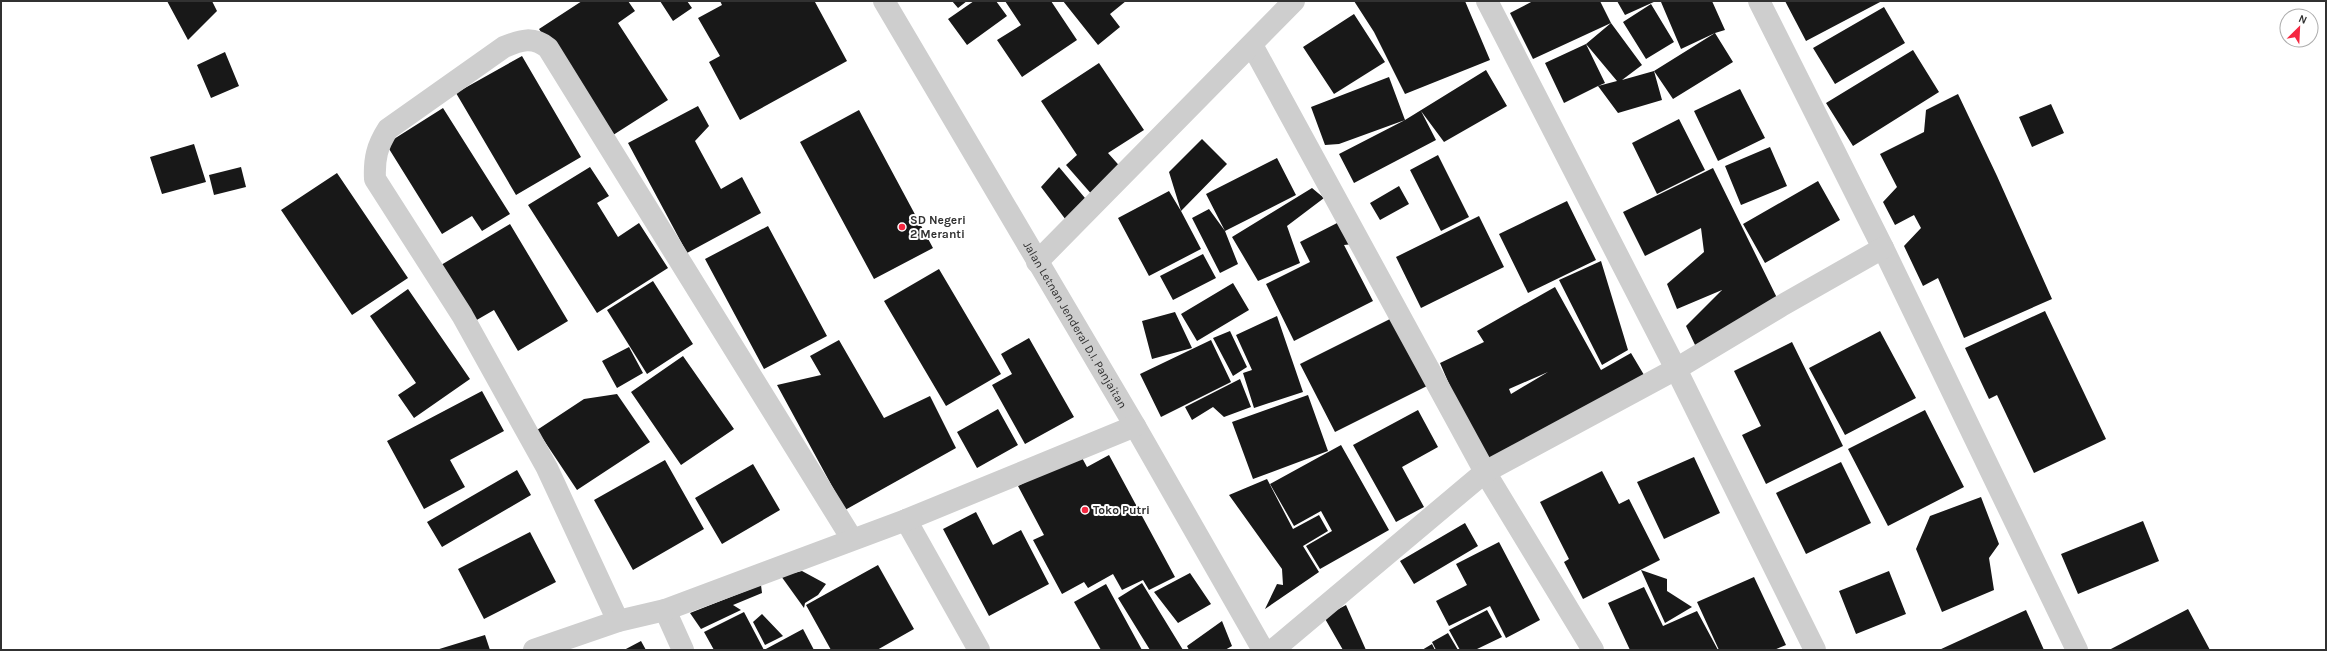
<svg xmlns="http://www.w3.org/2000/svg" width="2327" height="651" font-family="Karla,sans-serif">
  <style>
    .building { fill: #181818; fill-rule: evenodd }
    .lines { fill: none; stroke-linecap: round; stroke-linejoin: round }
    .minor { stroke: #cecece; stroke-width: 22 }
    .poi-dot { fill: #f52740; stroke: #fff; stroke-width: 1.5 }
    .labels { text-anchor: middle; stroke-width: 4; stroke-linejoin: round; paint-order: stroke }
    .poi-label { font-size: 12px; font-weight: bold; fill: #313131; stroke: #fff; text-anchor: start }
    .street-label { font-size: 12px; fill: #313131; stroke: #fff }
  </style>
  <rect width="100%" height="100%" fill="#fff"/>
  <path class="building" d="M167 1H212L217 11 188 40Z
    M582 1H628L635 11 618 23 668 100 610 137 539 29Z
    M660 1H687L692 8 673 21Z
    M720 1H816L815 2 847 61 740 120 709 62 720 56 698 18 722 5Z
    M952 1H967L958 8Z
    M974 1H996L1007 16 967 45 948 19Z
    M1005 1H1051L1077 40 1022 77 997 40 1021 25Z
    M1063 1H1126L1110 14 1120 27 1098 45Z
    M1354 1H1465L1490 60 1405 94 1374 32Z
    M1533 1H1600L1611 23 1533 59 1510 13Z
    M1617 1H1656L1625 15Z
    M1712 1 1725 30 1715 33 1733 62 1673 99 1654 71 1662 100 1618 113 1598 86 1564 103 1545 63 1586 44 1611 23 1642 65 1622 80 1654 71 1715 33 1681 49 1661 2ZM1586 44 1617 81 1598 86 1605 83Z
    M1785 1H1882L1806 41Z
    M1651 4 1674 42 1646 59 1623 22Z
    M1884 7 1905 43 1835 84 1813 48Z
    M1354 14 1385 62 1334 94 1303 47Z
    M1913 50 1939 92 1853 146 1826 103Z
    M225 52 239 86 211 98 197 65Z
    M522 56 581 157 516 195 456 93Z
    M1099 63 1144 130 1108 153 1124 171 1094 197 1066 165 1077 155 1041 101Z
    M1486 70 1507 106 1444 142 1421 111 1436 140 1354 183 1339 154 1405 120 1339 144 1325 145 1311 107 1389 77 1405 120Z
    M1740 89 1765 138 1718 161 1694 111Z
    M1958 94 1997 176 2052 299 1964 338 1938 278 1923 286 1904 246 1921 228 1914 215 1895 225 1883 202 1897 187 1880 154 1924 132 1926 110Z
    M2051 104 2064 133 2032 147 2019 117Z
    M698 106 709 126 695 141 721 189 742 177 761 213 687 253 628 143Z
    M443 108 510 214 482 231 472 216 442 234 386 144Z
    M859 110 933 248 874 279 800 142Z
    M1679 119 1705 170 1657 194 1632 143Z
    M1202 139 1227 164 1181 211 1201 249 1149 276 1118 218 1169 191 1181 211 1169 172Z
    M194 144 206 182 162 194 150 157Z
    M1770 147 1787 186 1741 205 1725 166Z
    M1438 155 1469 217 1441 231 1410 170Z
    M1277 158 1296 195 1225 231 1238 264 1220 273 1192 218 1209 209 1225 231 1206 194Z
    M241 167 246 187 214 195 209 175Z
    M590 167 609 196 597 203 618 237 639 223 668 268 597 313 528 205Z
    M1059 167 1090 204 1069 224 1041 187Z
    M1713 168 1781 306 1696 347 1686 326 1722 290 1677 309 1667 284 1704 252 1701 228 1645 256 1623 212Z
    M337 173 408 278 352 315 281 210Z
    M1818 181 1840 220 1765 263 1743 224Z
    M1399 186 1409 204 1380 220 1370 203Z
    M1312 188 1324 198 1287 226 1300 263 1258 281 1232 237Z
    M1567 201 1596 260 1528 293 1499 234Z
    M1479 216 1504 267 1421 308 1396 257Z
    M1341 221 1353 244 1344 245 1373 301 1294 341 1266 284 1310 262 1300 242Z
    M510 224 568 321 518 351 494 310 475 321 441 265Z
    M768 226 827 336 764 369 705 259Z
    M1203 254 1216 278 1173 300 1160 276Z
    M1601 261 1628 350 1602 365 1559 280Z
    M939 269 1001 374 946 406 884 301Z
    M653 281 693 344 647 374 607 310Z
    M1233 283 1249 310 1197 341 1181 314Z
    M1555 287 1601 370 1631 353 1647 380 1490 464 1465 421 1440 363 1484 342 1477 331ZM1548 372 1511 394 1509 389Z
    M408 289 470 379 414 418 398 395 416 383 370 316Z
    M2045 311 2106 439 2034 473 1997 395 1989 399 1965 348Z
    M1175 312 1192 348 1152 359 1142 321Z
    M1277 316 1303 392 1254 408 1243 373 1252 370 1236 335Z
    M1392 318 1427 386 1335 432 1300 364Z
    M1230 331 1247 367 1233 376 1213 338Z
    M1880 331 1916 398 1845 435 1809 368Z
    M1029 338 1074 417 1025 444 992 385 1012 374 1001 354Z
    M839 340 884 418 930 396 956 448 845 510 777 385 821 375 810 356Z
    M1211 340 1231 382 1161 417 1140 374Z
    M1792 342 1843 446 1766 484 1742 435 1761 426 1734 371Z
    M629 347 643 373 617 388 602 361Z
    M683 356 734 429 681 465 631 392Z
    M1240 379 1251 407 1224 417 1213 407 1192 420 1185 407Z
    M482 391 504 431 450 460 465 487 424 509 387 441Z
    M617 394 650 442 577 490 537 430 584 399Z
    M1308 395 1328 451 1253 479 1232 422Z
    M998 409 1018 445 977 468 957 432Z
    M1418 410 1438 447 1402 467 1424 507 1396 522 1353 445Z
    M1925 410 1964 487 1888 526 1848 449Z
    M1341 445 1389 530 1320 569 1306 546 1332 531 1321 511 1294 526 1270 484Z
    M1080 454 1087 467 1109 455 1175 577 1149 590 1143 580 1122 590 1113 574 1088 588 1084 582 1062 594 1033 540 1044 535 1018 486Z
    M1694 457 1720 513 1664 539 1637 482Z
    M665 460 704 529 633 570 594 500Z
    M1841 462 1871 523 1806 554 1776 493Z
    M753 464 780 510 722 544 695 498Z
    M517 470 531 495 442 547 427 522Z
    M1602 471 1619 504 1629 499 1660 560 1583 599 1564 562 1569 559 1540 502Z
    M1267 479 1293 529 1319 515 1328 531 1303 546 1319 572 1265 609 1277 584 1283 585 1282 569 1229 495Z
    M1981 497 1999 544 1989 558 1994 590 1942 612 1916 549 1930 516Z
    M976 512 993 545 1021 530 1049 584 989 616 943 529Z
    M2143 521 2159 561 2078 594 2061 554Z
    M1465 523 1478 546 1414 584 1400 561Z
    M530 532 556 582 484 619 458 569Z
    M1499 542 1540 620 1506 638 1490 606 1449 626 1436 601 1467 585 1456 564Z
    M878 565 914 629 877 650H831L806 605Z
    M1641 570 1667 579V591L1692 607 1665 623Z
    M802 571 826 584 818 595 805 603 804 608 781 576Z
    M1889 571 1906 614 1856 634 1839 591Z
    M1190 573 1211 604 1178 623 1154 592Z
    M1754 577 1786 645 1774 650H1719L1697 602Z
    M1142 583 1183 650H1150L1118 598Z
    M1106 584 1142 650H1101L1074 602Z
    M761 585 762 593 733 605 741 610 701 629 690 613Z
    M1644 587 1663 626 1697 611 1718 650H1630L1608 603Z
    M1346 605 1366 650H1343L1324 617Z
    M2188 609 2210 650H2109Z
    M1487 610 1502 637 1475 650H1460L1449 630Z
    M2026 610 2044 650H1939Z
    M744 612 764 650 803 629 814 650H714L704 632Z
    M762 614 783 636 765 645 753 622Z
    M1222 621 1232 646 1225 650H1189L1187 646Z
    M1448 633 1458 650H1436L1432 642Z
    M485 635 490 650H436Z
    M641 641 646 650H624Z
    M1432 644 1435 650H1422Z"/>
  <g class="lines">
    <g class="minor">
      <path id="s1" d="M884 1 1135 426 1263 650"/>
      <path d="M1487 1 1676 369 1815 650"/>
      <path d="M1759 1 1883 248 2077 650"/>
      <path d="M1252 45 1485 472 1593 650"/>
      <path d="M1037 262 1294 1"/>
      <path d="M906 520 979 650"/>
      <path d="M665 610 683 650"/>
      <path d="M618 621 547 468 462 315 375 179C374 159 377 146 388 129L504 47C521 40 533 36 548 48L852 539"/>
      <path d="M534 650 618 621 665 610 906 520 1135 426"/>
      <path d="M1273 650 1485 472 1676 369 1781 306 1883 248"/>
    </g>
  </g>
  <g class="poi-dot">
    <circle cx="902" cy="227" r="4"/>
    <circle cx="1085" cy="510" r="4"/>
  </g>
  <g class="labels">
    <g class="poi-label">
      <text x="910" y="224">SD Negeri<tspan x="910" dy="14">2 Meranti</tspan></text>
      <text x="1093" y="514">Toko Putri</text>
    </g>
    <g class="street-label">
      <text dy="4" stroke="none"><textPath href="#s1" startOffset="376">Jalan Letnan Jenderal D.I. Panjaitan</textPath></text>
    </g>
  </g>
  <rect width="2327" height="651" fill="none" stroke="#313131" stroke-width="4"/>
  <g transform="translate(2299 28) rotate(24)"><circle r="19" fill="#ffffff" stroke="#adadad"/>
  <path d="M0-3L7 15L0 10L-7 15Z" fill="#f52740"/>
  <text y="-6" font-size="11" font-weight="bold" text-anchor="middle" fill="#313131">N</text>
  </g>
</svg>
